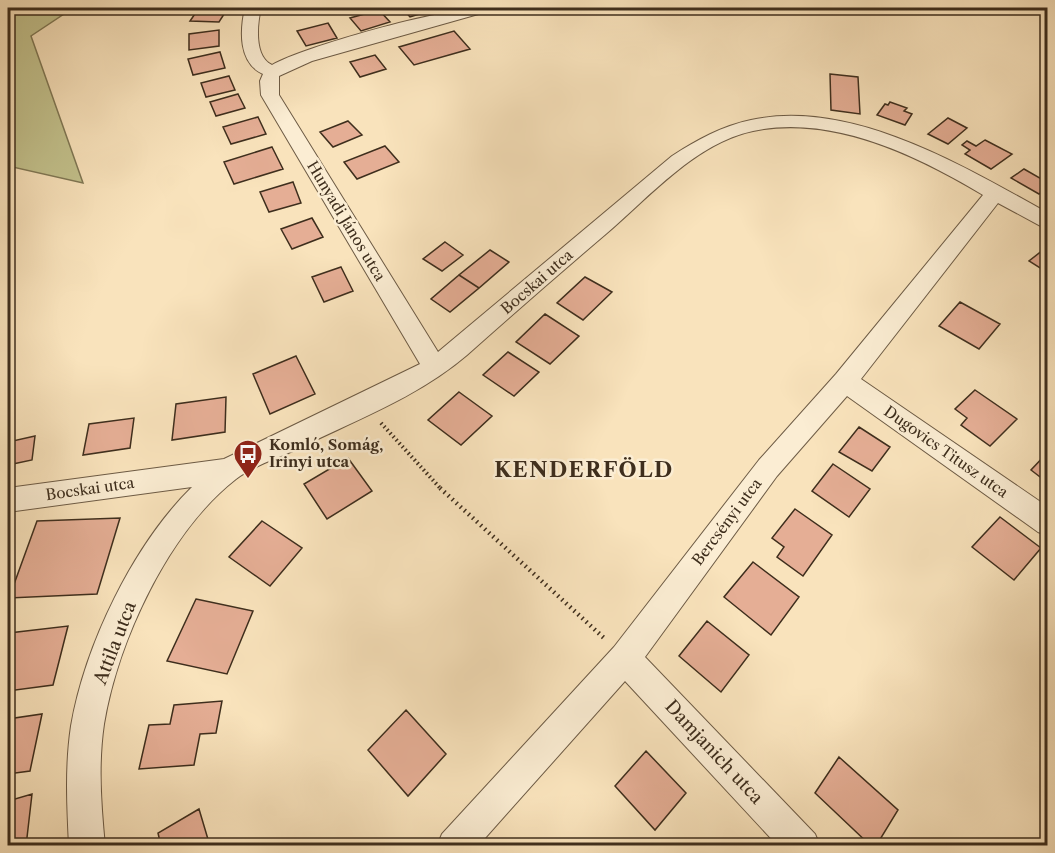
<svg xmlns="http://www.w3.org/2000/svg" width="1055" height="853" font-family="'Libre Caslon Text',serif">
  <style>
    .green { fill: #c3c28d; stroke: #807855; stroke-width: 1.5 }
    .building { fill: #e5ae95; stroke: #3e2e1d; stroke-width: 1.5 }
    .lines { fill: none; stroke-linecap: round; stroke-linejoin: round }
    .street-casing { stroke: #6d5b45; stroke-width: 2 }
    .path-far2 { stroke: #3e2e1d; stroke-width: 3; stroke-dasharray: 1 2; stroke-linecap: butt }
    .path-far1 { stroke: #3e2e1d; stroke-width: 4; stroke-dasharray: 1.5 3; stroke-linecap: butt }
    .path { stroke: #3e2e1d; stroke-width: 4.5; stroke-dasharray: 1.5 4; stroke-linecap: butt }
    .street { fill: #fbedd3; fill-rule: evenodd }
    .labels { text-anchor: middle; stroke-width: 5; stroke-linejoin: round; paint-order: stroke }
    .street-label { font-size: 15px; fill: #3e2e1d; stroke: #fbedd3 }
    .poi-label { font-size: 15px; font-weight: bold; fill: #3e2e1d; stroke: #fbedd3; text-anchor: start }
    .near-street-label { font-size: 18px; fill: #3e2e1d; stroke: #fbedd3 }
    .district-label { font-size: 21px; font-weight: bold; letter-spacing: 1.5px; fill: #3e2e1d; stroke: #fbedd3 }
  </style>
  <rect width="100%" height="100%" fill="#f9e3bc"/>
  <filter id="stains"><feTurbulence type="fractalNoise" baseFrequency=".00333" numOctaves="4"/><feColorMatrix values="0 0 0 0 .2 0 0 0 0 .09 0 0 0 0 .02 0 0 0 .5 -.17"/></filter>
  <radialGradient id="worn" r=".72"><stop offset=".6" stop-color="#630" stop-opacity="0"/><stop offset="1" stop-color="#630" stop-opacity=".3"/></radialGradient>
  <path class="green" d="M8 8H73L31 36 83 183 8 166Z"/>
  <path class="building" d="M199 8H228L219 22 190 21Z
    M402 8H434L436 9 410 17Z
    M379 10 390 22 361 31 350 18Z
    M328 23 337 38 306 46 297 31Z
    M219 30V46L189 50V34Z
    M454 31 470 49 414 65 399 47Z
    M220 52 225 68 193 75 188 59Z
    M375 55 386 69 360 77 350 62Z
    M830 74 858 77 860 114 831 110Z
    M229 76 235 90 206 97 201 83Z
    M238 94 245 108 216 116 210 102Z
    M890 102 907 108 904 111 912 114 905 125 877 115 885 104 888 105Z
    M258 117 266 134 231 144 223 127Z
    M948 118 967 128 948 144 928 134Z
    M348 121 362 135 333 147 320 132Z
    M985 140 1012 154 991 169 965 154 970 150 962 145 967 141 976 146Z
    M385 146 399 162 357 179 344 162Z
    M272 147 283 169 234 184 224 162Z
    M1024 169 1043 180 1048 177V187L1039 194 1011 178Z
    M293 182 301 203 269 212 260 192Z
    M312 218 323 237 292 249 281 229Z
    M445 242 463 255 442 271 423 259Z
    M490 250 509 262 479 288 459 275Z
    M1043 250 1048 253V273L1029 261Z
    M341 267 353 291 324 302 312 277Z
    M459 275 479 288 450 312 431 299Z
    M585 277 612 292 583 320 557 303Z
    M960 302 1000 324 979 349 939 326Z
    M545 314 579 336 550 364 516 342Z
    M508 352 539 372 514 396 483 375Z
    M296 356 315 394 270 414 253 374Z
    M975 390 1017 419 990 446 961 425 967 418 955 409Z
    M459 392 492 416 461 445 428 420Z
    M226 397 225 432 172 440 176 404Z
    M134 418 130 448 83 455 89 424Z
    M859 427 890 447 872 471 839 452Z
    M35 436 32 460 8 465V442Z
    M1048 452V483L1031 470Z
    M348 458 372 491 327 519 304 484Z
    M833 464 870 489 849 517 812 491Z
    M795 509 832 535 803 576 777 557 784 547 772 538Z
    M1000 517 1041 548 1014 580 972 547Z
    M120 518 97 594 9 598 37 521Z
    M262 521 302 548 270 586 229 557Z
    M753 562 799 597 771 635 724 597Z
    M196 599 253 611 227 674 167 661Z
    M707 621 749 655 721 692 679 656Z
    M68 626 53 685 8 691 9 633Z
    M222 701 216 733 200 734 194 765 139 769 149 725 170 724 174 705Z
    M406 710 446 754 408 796 368 750Z
    M42 714 30 771 8 774V719Z
    M646 751 686 793 655 830 615 786Z
    M839 757 898 810 876 846H871L815 793Z
    M32 794 26 846H8V801Z
    M199 809 210 846H161L158 833Z"/>
  <g class="lines">
    <g class="street-casing">
      <path id="street" d="M245 8H261C257 25 254 57 272 65 305 46 455 4 491 8L489 11 312 61 279 76V95L438 352 672 156C697 140 722 126 751 120 851 98 965 167 1048 213V230L998 203 861 379 1048 507V536L1038 532 847 396 777 476 645 657 815 834 820 846H778L625 681 478 846H437L442 834 614 647 759 460 836 374 983 195C918 156 832 114 753 131 696 143 650 196 607 233 560 273 513 314 467 355 417 398 351 422 293 451 275 459 251 467 236 479 168 532 118 641 104 724 98 764 101 805 105 846H69C67 806 65 766 71 726 85 645 133 545 192 487L8 512V488L224 459 420 364 261 95 260 81 263 74C238 63 240 30 245 8Z"/>
    </g>
    <path class="path-far2" d="M1029 8 1048 17"/>
    <path class="path-far1" d="M381 423 441 489"/>
    <path class="path" d="M440 488 604 638"/>
    <use href="#street" class="street"/>
  </g>
  <defs>
    <g id="bus-pin" transform="scale(1.5)"><path d="M0 17L-7.5 6A9.5 9.5 0 1 1 7.5 6Z" fill="#8f2418" stroke="#fbedd3"/><path d="M-5-6H5V4H4V6H2V4H-2V6H-4V4H-5ZM-3.5-4V0h7V-4ZM-3.5 1.2v1.5H-2V1.2ZM2 1.2v1.5H3.5V1.2Z" fill="#fff"/></g>
  </defs>
  <g fill-rule="evenodd">
    <use href="#bus-pin" x="248" y="454"/>
  </g>
  <g class="labels">
    <g class="street-label">
      <text transform="translate(346 221) rotate(59)" y="5">Hunyadi János utca</text>
      <text transform="translate(537 282) rotate(-41)" y="5">Bocskai utca</text>
      <text transform="translate(946 452) rotate(35)" y="5">Dugovics Titusz utca</text>
      <text transform="translate(90 489) rotate(-8)" y="5">Bocskai utca</text>
      <text transform="translate(727 522) rotate(-53)" y="5">Bercsényi utca</text>
    </g>
    <g class="poi-label">
      <text x="269" y="450">Komló, Somág,<tspan x="269" dy="17">Irinyi utca</tspan></text>
    </g>
    <g class="near-street-label">
      <text transform="translate(115 643) rotate(-69)" y="6">Attila utca</text>
      <text transform="translate(714 752) rotate(47)" y="6">Damjanich utca</text>
    </g>
    <g class="district-label">
      <text x="584" y="477">KENDERFÖLD</text>
    </g>
  </g>
  <rect width="1055" height="853" fill="none" stroke="#f9e3bc" stroke-width="30"/>
  <rect x="9" y="9" width="1037" height="835" fill="none" stroke="#3e2e1d" stroke-width="3"/>
  <rect x="15" y="15" width="1025" height="823" fill="none" stroke="#3e2e1d" stroke-width="1.5"/>
  <rect width="100%" height="100%" filter="url(#stains)"/>
  <rect width="100%" height="100%" fill="url(#worn)"/>
</svg>
